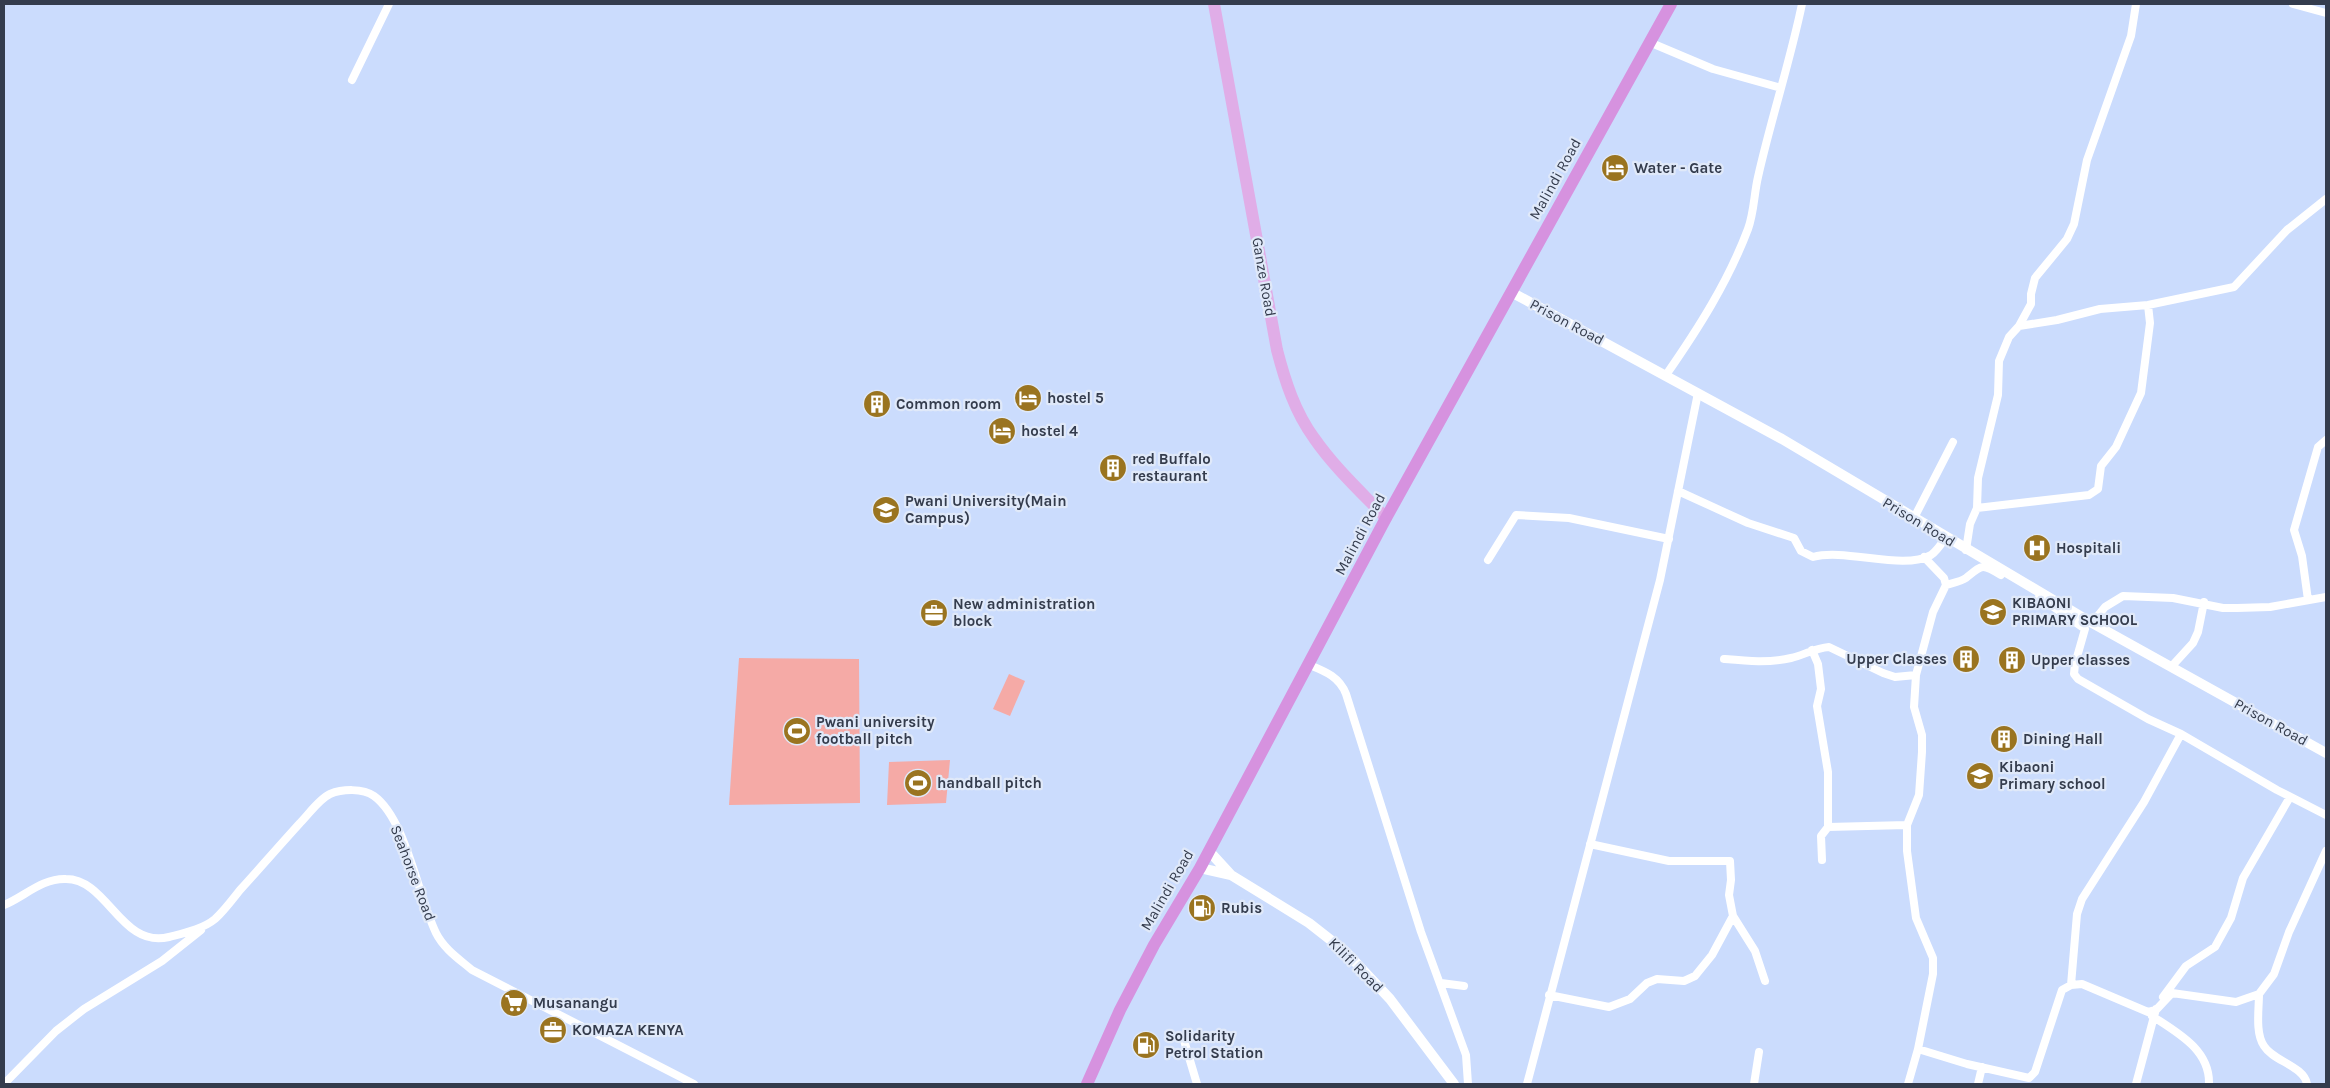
<svg xmlns="http://www.w3.org/2000/svg" width="2330" height="1088" font-family="Karla,sans-serif">
<rect width="100%" height="100%" fill="#cbdcfd"/>
<path fill="#f5aaa6" d="M 739,658 L 859,659 L 860,803 L 729,805 Z
M 1009,674 L 1025,681 L 1010,716 L 993,709 Z
M 950,760 L 946,803 L 887,805 L 889,762 Z"/>
<g fill="none" stroke-linecap="round" stroke-linejoin="round">
<path stroke="#fff" stroke-width="8" d="M 2293,4 L 2326,13
M 1649,42 L 1713,69 L 1781,88
M 352,80 L 389,4
M 2019,326 L 2031,304 L 2031,294 L 2035,278 L 2067,239 L 2074,224 L 2087,160 L 2131,36 L 2136,4
M 1666,375 C 1698,329 1728,282 1748,229 C 1754,213 1754,194 1758,177 C 1771,119 1790,62 1802,4
M 1678,491 L 1748,523 L 1794,538 L 1801,551 L 1813,557 C 1846,548 1903,571 1931,555 C 1937,551 1942,543 1946,537
M 1977,508 L 1978,478 L 1998,395 L 1999,361 L 2009,337 L 2019,326 L 2057,320 L 2100,309 L 2148,305 L 2234,287 L 2287,230 L 2326,199
M 1914,518 L 1953,442
M 1966,550 L 1970,524 L 1977,508 L 2089,495 L 2098,489 L 2101,466 L 2116,447 L 2141,393 L 2150,323 L 2148,305
M 1924,557 L 1944,578 L 1946,585
M 1488,560 L 1516,515 L 1569,518 L 1669,539
M 1946,585 C 1952,583 1960,582 1966,578 C 1982,565 1981,563 2001,575
M 2039,597 L 2085,629 L 2075,664 L 2074,674 L 2078,679 L 2148,719 L 2181,734 L 2277,790 L 2326,815
M 2308,600 L 2302,556 L 2294,530 L 2318,447 L 2326,440
M 2092,623 L 2105,607 L 2123,596 L 2173,598 L 2223,608 L 2237,608 L 2270,607 L 2326,597
M 1812,650 L 1818,664 L 1821,689 L 1817,706 L 1828,772 L 1828,827
M 1724,659 C 1747,661 1769,663 1791,658 C 1804,655 1815,648 1829,647 L 1883,673 L 1895,677 L 1916,675
M 1307,664 C 1324,671 1339,676 1346,694 L 1421,932 L 1466,1055 L 1468,1084
M 2172,666 L 2193,643 L 2198,632 L 2204,602
M 1822,860 L 1821,836 L 1828,827 L 1907,825
M 4,905 C 24,897 42,878 66,879 C 108,879 121,949 169,937 C 184,933 203,929 215,919 C 224,911 232,900 240,890 C 260,868 280,845 300,823 C 309,814 319,799 330,794 C 342,789 363,788 374,796 C 406,819 418,896 436,933 C 444,949 459,959 472,970 L 694,1084
M 1733,916 L 1755,951 L 1765,981
M 1441,983 L 1464,986
M 2071,985 L 2077,914 L 2082,899 L 2144,802 L 2181,734
M 2259,994 C 2259,1009 2255,1033 2264,1046 C 2273,1061 2304,1066 2307,1084
M 1549,995 L 1609,1007 L 1630,999 L 1647,983 L 1657,979 L 1684,981 L 1695,976 L 1712,955 L 1733,916 L 1729,895 L 1731,880 L 1730,861 L 1669,861 L 1590,844
M 2163,997 L 2186,966 L 2215,947 L 2231,918 L 2243,878 L 2290,797
M 2152,1016 C 2178,1033 2210,1050 2209,1084
M 1183,1037 L 1197,1084
M 1918,1049 L 1967,1064 L 2029,1078 L 2035,1072 L 2062,990 L 2071,985 L 2082,984 L 2148,1012 L 2156,1010 L 2172,993 L 2236,1002 L 2259,994 L 2274,974 L 2289,932 L 2326,851
M 4,1084 L 56,1031 L 84,1009 L 162,961 L 201,930
M 1527,1084 L 1660,580 L 1698,393
M 1754,1084 L 1759,1052
M 1908,1084 L 1918,1049 L 1933,974 L 1933,958 L 1916,918 L 1907,851 L 1907,825 L 1919,795 L 1922,752 L 1922,735 L 1914,707 L 1916,675 L 1933,612 L 1946,585
M 1978,1084 L 1982,1067
M 2136,1084 L 2156,1009"/>
<path stroke="#fff" stroke-width="10" d="M 1511,292 L 1782,439 L 2092,623 L 2326,753
M 1209,851 L 1231,875 L 1309,923 L 1346,952 L 1390,999 L 1454,1084
M 1200,868 L 1231,875"/>
<path stroke="#e0ade7" stroke-width="12" d="M 1214,4 L 1277,350 C 1285,381 1295,412 1314,438 C 1334,467 1361,492 1386,518"/>
<path stroke="#d692df" stroke-width="12" d="M 1087,1084 L 1120,1010 L 1154,945 L 1200,868 L 1386,518 L 1671,4"/>
</g>
<defs>
<g id="hotel-disc" transform="scale(1.4375)"><circle r="9.5" fill="#9a7420" stroke="#e0e9f9"/><path d="M-6-4.5h1.5V1H6V5H4.5V3h-9V5H-6ZM-4 0a1.8 1.8 0 1 1 3.6 0ZM.5 0V-2.5h3Q6-2.5 6 0Z" fill="#fff"/></g>
<g id="building-disc" transform="scale(1.4375)"><circle r="9.5" fill="#9a7420" stroke="#e0e9f9"/><path d="M-4-6H4V6H1V3H-1V6H-4ZM-2.5-4.3h1.7v1.8h-1.7ZM.8-4.3h1.7v1.8H.8ZM-2.5-1h1.7V.8h-1.7ZM.8-1h1.7V.8H.8Z" fill="#fff"/></g>
<g id="university-disc" transform="scale(1.4375)"><circle r="9.5" fill="#9a7420" stroke="#e0e9f9"/><path d="M0-5L7-2L0 1L-7-2ZM-4 1L0 2.5L4 1V4Q0 6-4 4Z" fill="#fff"/></g>
<g id="hospital-disc" transform="scale(1.4375)"><circle r="9.5" fill="#9a7420" stroke="#e0e9f9"/><path d="M-5-5h3v3.5h4V-5h3V5h-3V1.5h-4V5h-3Z" fill="#fff"/></g>
<g id="school-disc" transform="scale(1.4375)"><circle r="9.5" fill="#9a7420" stroke="#e0e9f9"/><path d="M0-5L7-2L0 1L-7-2ZM-4 1L0 2.5L4 1V4Q0 6-4 4Z" fill="#fff"/></g>
<g id="office-disc" transform="scale(1.4375)"><circle r="9.5" fill="#9a7420" stroke="#e0e9f9"/><path d="M-6-3h4V-5.5h4V-3h4V5H-6ZM-1-4.5V-3h2v-1.5ZM-6 0V1H6V0Z" fill="#fff"/></g>
<g id="stadium-disc" transform="scale(1.4375)"><circle r="9.5" fill="#9a7420" stroke="#e0e9f9"/><path d="M0-5a6.5 5 0 1 0 0 10a6.5 5 0 1 0 0-10ZM-3.5-1.8h7v3.6h-7Z" fill="#fff"/></g>
<g id="fuel-disc" transform="scale(1.4375)"><circle r="9.5" fill="#9a7420" stroke="#e0e9f9"/><path d="M-5.5-6h7V0h2V4h1.3V-2.5L3-4.5l.8-.8L6-3V5H2.5V1h-1V6h-7ZM-4.2-4.7v3.2H.2V-4.7Z" fill="#fff"/></g>
<g id="supermarket-disc" transform="scale(1.4375)"><circle r="9.5" fill="#9a7420" stroke="#e0e9f9"/><path d="M-6-5.5h2.5l.6 2H6L4.5 2H-2.5L-4.4-4H-6ZM-1.5 3.2a1.3 1.3 0 1 0 .1 0ZM3 3.2a1.3 1.3 0 1 0 .1 0Z" fill="#fff"/></g>
</defs>
<g fill-rule="evenodd">
<use href="#hotel-disc" x="1615" y="168"/>
<use href="#hotel-disc" x="1028" y="398"/>
<use href="#building-disc" x="877" y="404"/>
<use href="#hotel-disc" x="1002" y="431"/>
<use href="#building-disc" x="1113" y="468"/>
<use href="#university-disc" x="886" y="510"/>
<use href="#hospital-disc" x="2037" y="548"/>
<use href="#school-disc" x="1993" y="612"/>
<use href="#office-disc" x="934" y="613"/>
<use href="#building-disc" x="1966" y="659"/>
<use href="#building-disc" x="2012" y="660"/>
<use href="#stadium-disc" x="797" y="731"/>
<use href="#building-disc" x="2004" y="739"/>
<use href="#school-disc" x="1980" y="776"/>
<use href="#stadium-disc" x="918" y="783"/>
<use href="#fuel-disc" x="1202" y="908"/>
<use href="#supermarket-disc" x="514" y="1003"/>
<use href="#office-disc" x="553" y="1030"/>
<use href="#fuel-disc" x="1146" y="1045"/>
</g>
<g text-anchor="middle" stroke-width="4.5" stroke-linejoin="round" paint-order="stroke">
<g font-size="15" font-weight="bold" fill="#343c4d" stroke="#e0e9f9" text-anchor="start">
<text x="1634" y="173">Water - Gate</text>
<text x="1047" y="403">hostel 5</text>
<text x="896" y="409">Common room</text>
<text x="1021" y="436">hostel 4</text>
<text x="1132" y="464">red Buffalo<tspan x="1132" dy="17">restaurant</tspan></text>
<text x="905" y="506">Pwani University(Main<tspan x="905" dy="17">Campus)</tspan></text>
<text x="2056" y="553">Hospitali</text>
<text x="2012" y="608">KIBAONI<tspan x="2012" dy="17">PRIMARY SCHOOL</tspan></text>
<text x="953" y="609">New administration<tspan x="953" dy="17">block</tspan></text>
<text x="1947" y="664" text-anchor="end">Upper Classes</text>
<text x="2031" y="665">Upper classes</text>
<text x="816" y="727">Pwani university<tspan x="816" dy="17">football pitch</tspan></text>
<text x="2023" y="744">Dining Hall</text>
<text x="1999" y="772">Kibaoni<tspan x="1999" dy="17">Primary school</tspan></text>
<text x="937" y="788">handball pitch</text>
<text x="1221" y="913">Rubis</text>
<text x="533" y="1008">Musanangu</text>
<text x="572" y="1035">KOMAZA KENYA</text>
<text x="1165" y="1041">Solidarity<tspan x="1165" dy="17">Petrol Station</tspan></text>
</g>
<g font-size="15" fill="#343c4d" stroke="#e0e9f9">
<text transform="translate(1555 179) rotate(-61)" y="5">Malindi Road</text>
<text transform="translate(1264 277) rotate(80)" y="5">Ganze Road</text>
<text transform="translate(1567 322) rotate(28)" y="5">Prison Road</text>
<text transform="translate(1919 522) rotate(31)" y="5">Prison Road</text>
<text transform="translate(1360 534) rotate(-62)" y="5">Malindi Road</text>
<text transform="translate(2271 722) rotate(29)" y="5">Prison Road</text>
<text transform="translate(413 873) rotate(69)" y="5">Seahorse Road</text>
<text transform="translate(1167 890) rotate(-60)" y="5">Malindi Road</text>
<text transform="translate(1356 965) rotate(45)" y="5">Kilifi Road</text>
</g>
</g>
<rect width="2330" height="1088" fill="none" stroke="#343c4d" stroke-width="10"/>
</svg>
